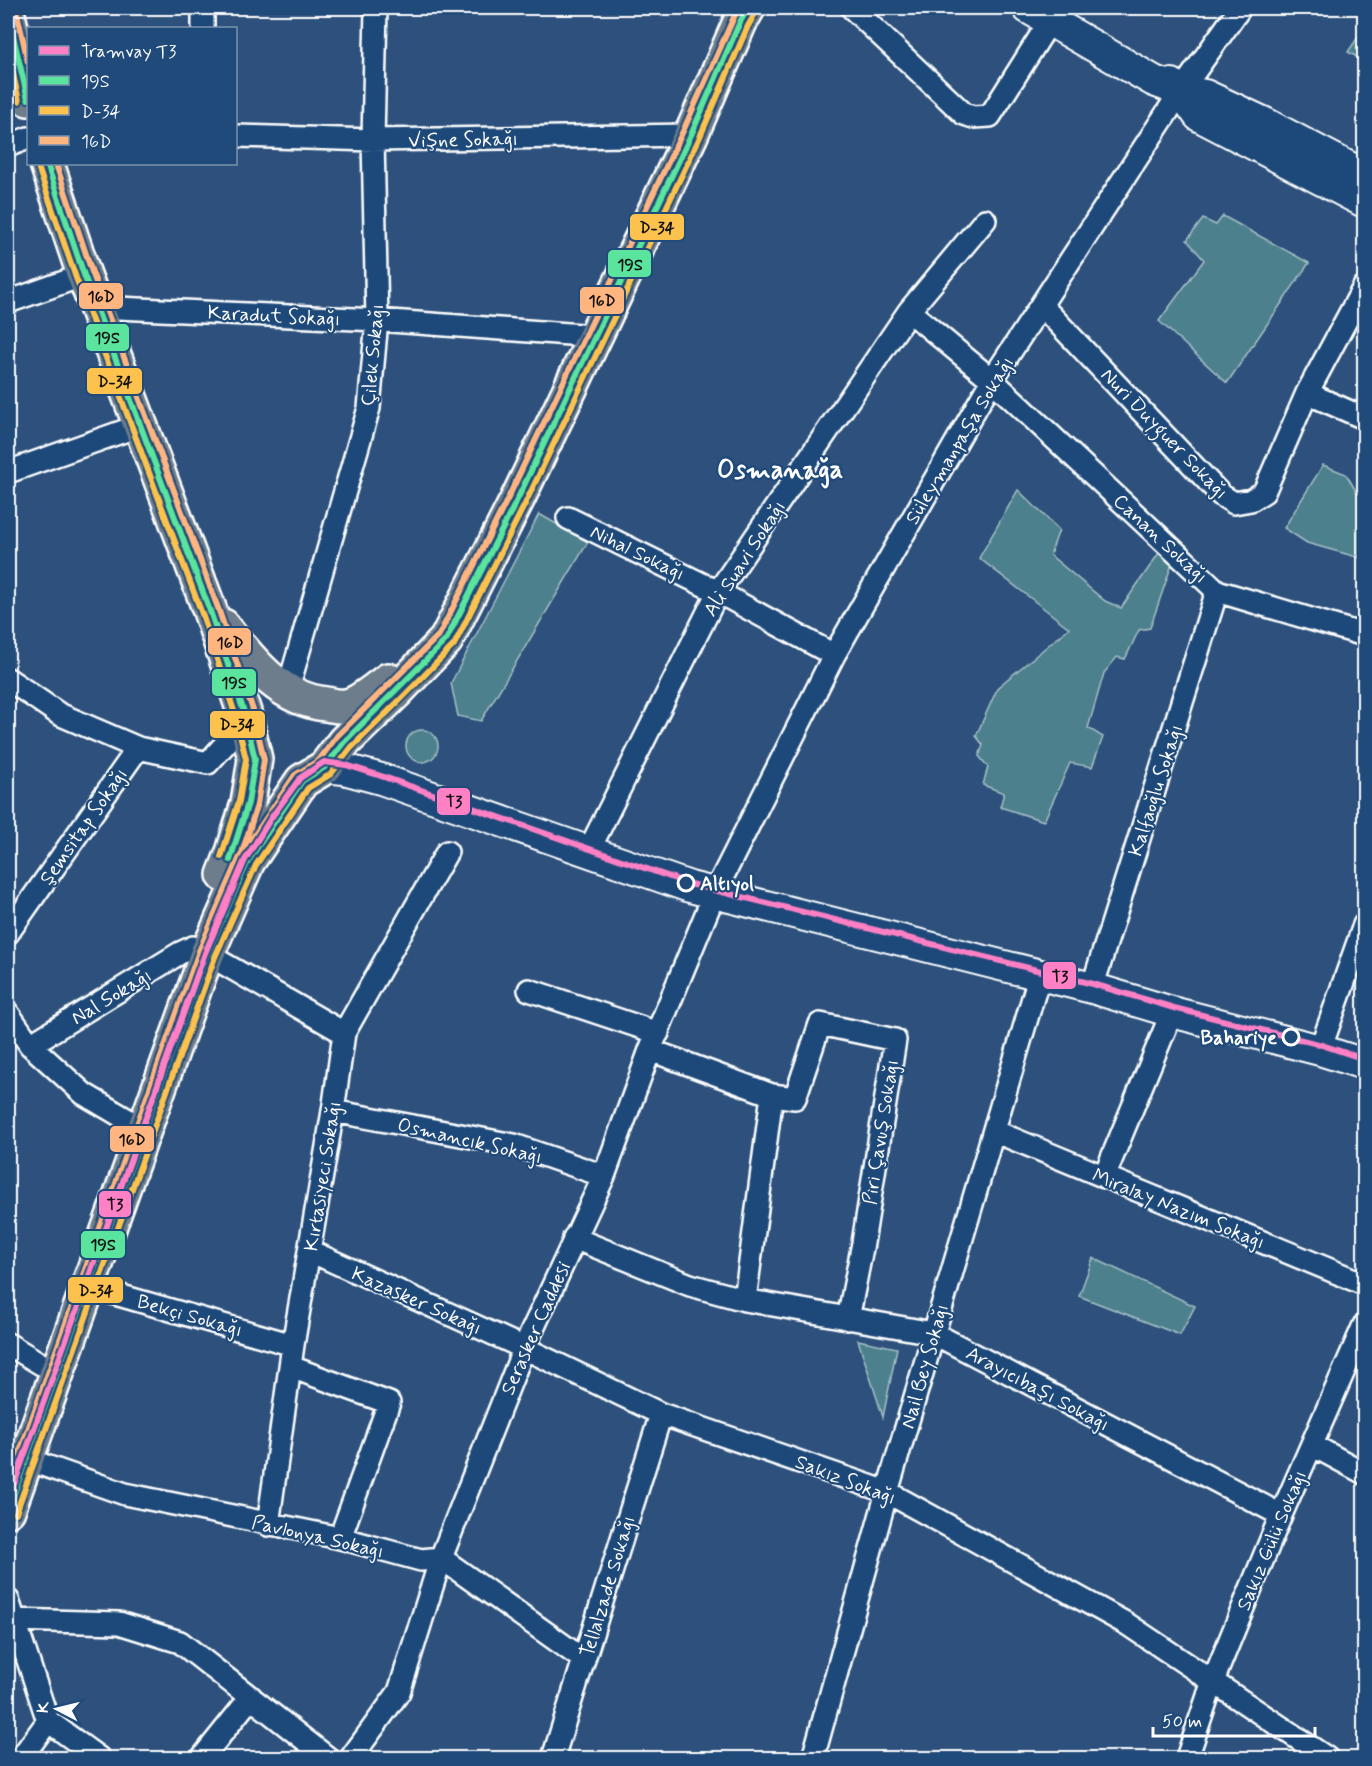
<svg xmlns="http://www.w3.org/2000/svg" width="1372" height="1766" font-family="Mynerve,sans-serif">
<rect width="100%" height="100%" fill="#2d517c"/>
<filter id="ink" filterUnits="userSpaceOnUse"><feTurbulence type="fractalNoise" baseFrequency=".0167" numOctaves="2"/><feDisplacementMap in="SourceGraphic" scale="12" xChannelSelector="R" yChannelSelector="G"/><feConvolveMatrix kernelMatrix="1 2 1 2 8 2 1 2 1" color-interpolation-filters="sRGB"/></filter>
<g filter="url(#ink)">
<path fill="#4d808d" stroke="#a6c0c6" stroke-width="1.5" d="M 1364,28 L 1364,61 L 1348,52 Z
M 1223,216 L 1309,263 L 1227,383 L 1159,321 L 1204,260 L 1187,240 L 1203,219 L 1216,225 Z
M 1323,465 L 1346,474 L 1364,504 L 1364,559 L 1307,543 L 1284,528 Z
M 1018,490 L 1059,530 L 1050,555 L 1105,601 L 1121,608 L 1166,543 L 1180,556 L 1172,564 L 1150,628 L 1139,630 L 1125,659 L 1117,657 L 1104,673 L 1088,728 L 1103,737 L 1092,767 L 1070,763 L 1044,821 L 1000,807 L 1004,793 L 983,785 L 988,767 L 979,756 L 983,745 L 976,736 L 998,687 L 1069,628 L 979,558 Z
M 539,514 L 588,542 L 481,721 L 458,716 L 451,683 Z
M406 746a16 16 0 1 1 32 0a16 16 0 1 1-32 0Z
M 1093,1258 L 1195,1306 L 1180,1335 L 1079,1296 Z
M 858,1340 L 897,1348 L 883,1417 Z"/>
<g fill="none" stroke-linecap="round" stroke-linejoin="round">
<g stroke="#fff" stroke-width="26">
<path id="street" d="M 203,8 L 203,28
M 852,8 L 964,114 L 973,117 L 990,116 L 1050,21
M 236,136 L 373,140 L 691,135
M 8,146 L 28,138
M 8,302 L 84,275
M 1041,305 L 1221,495 L 1234,503 L 1251,500 L 1264,492 L 1307,393 L 1364,287
M 96,307 L 377,320 L 596,336
M 909,311 L 992,380 L 1217,591 L 1364,635
M 1307,393 L 1364,418
M 8,472 L 141,425
M 568,518 L 718,592 L 834,655
M 8,679 L 59,714 L 138,748 L 208,763 L 237,731
M 287,692 L 369,408 L 377,320 L 373,140 L 376,8
M 588,852 L 718,592 L 909,311 L 985,220
M 8,933 L 138,748
M 207,954 L 344,1033
M 1092,988 L 1217,591
M 529,990 L 658,1033
M 8,1013 L 30,1045 L 84,1094 L 128,1120
M 30,1045 L 180,953 L 193,947
M 650,1050 L 772,1095 L 795,1098 L 820,1024 L 895,1040 L 863,1243 L 848,1319
M 1320,1050 L 1364,925
M 333,1111 L 514,1145 L 604,1176
M 994,1131 L 1364,1284
M 1104,1177 L 1172,1012
M 574,1238 L 690,1285 L 745,1300 L 933,1333 L 1281,1515
M 310,1251 L 524,1348 L 661,1414 L 887,1492 L 1127,1624 L 1327,1758
M 87,1286 L 293,1345
M 745,1300 L 772,1095
M 8,1344 L 41,1364
M 291,1367 L 389,1403 L 340,1538
M 1312,1445 L 1364,1473
M 26,1459 L 125,1494 L 340,1538 L 421,1560 L 441,1558 L 584,1660
M 268,1525 L 293,1345 L 333,1111 L 344,1033 L 447,852
M 8,1600 L 48,1721
M 13,1620 L 119,1623 L 180,1642 L 328,1758
M 48,1721 L 99,1758
M 21,1758 L 48,1721
M 202,1758 L 251,1697
M 351,1758 L 399,1692 L 441,1558 L 524,1348 L 604,1176 L 650,1050 L 716,890 L 834,655 L 992,380 L 1181,91 L 1240,8
M 553,1758 L 661,1414
M 813,1758 L 887,1492 L 1040,974
M 1187,1758 L 1213,1681 L 1281,1515 L 1364,1325"/>
</g>
<g stroke="#fff" stroke-width="34">
<path id="secondary" d="M 1028,8 L 1154,81 L 1181,91 L 1205,95 L 1265,123 L 1364,175
M 1172,84 L 1181,91 L 1199,116 L 1364,202
M 325,767 L 344,769 L 381,779 L 690,887 L 1092,988 L 1172,1012 L 1320,1050 L 1364,1064"/>
</g>
<g stroke="#fff" stroke-width="38">
<path id="primary" d="M 8,15 L 28,99
M 47,164 L 84,275 L 210,611 L 244,712 L 255,759 L 248,803 L 233,852 L 224,875
M 223,626 C 251,661 279,699 326,704 C 332,705 339,707 345,706 C 358,705 377,688 388,680
M 8,1510 L 207,954 L 248,861 L 302,781 L 325,767 L 344,742 L 396,692 L 446,640 L 517,500 L 691,135 L 740,22 L 748,8"/>
</g>
<use href="#street" stroke="#1f4a7a" stroke-width="21"/>
<use href="#secondary" stroke="#1f4a7a" stroke-width="30"/>
<use href="#primary" stroke="#6d7d8c" stroke-width="33"/>
<g stroke="#1f4a7a" stroke-width="10">
<path id="bus-1" d="M 8,15 L 28,99
M 47,164 L 84,275 L 210,611 L 244,712 L 255,759 L 248,803 L 230,860
M 8,1510 L 207,954 L 248,861 L 302,781 L 325,767 L 344,742 L 446,640 L 517,500 L 691,135 L 740,22 L 748,8"/>
</g>
<g stroke="#1f4a7a" stroke-width="10">
<path id="bus-2" d="M 8,52 L 19,101
M 38,167 L 76,278 L 202,614 L 235,714 L 246,759 L 239,801 L 221,857
M 16,1513 L 215,957 L 256,865 L 308,788 L 331,774 L 351,748 L 402,698 L 454,645 L 525,504 L 699,139 L 748,26 L 756,12"/>
</g>
<g stroke="#1f4a7a" stroke-width="10">
<path id="bus-3" d="M 17,13 L 28,62
M 56,164 L 92,272 L 218,608 L 253,710 L 264,760 L 257,805 L 239,863
M 8,1485 L 199,951 L 240,857 L 295,775 L 319,760 L 337,736 L 439,635 L 509,496 L 683,131 L 738,8"/>
</g>
<use href="#bus-1" stroke="#5ae49d" stroke-width="6"/>
<use href="#bus-2" stroke="#fcc24d" stroke-width="6"/>
<use href="#bus-3" stroke="#ffb580" stroke-width="6"/>
<g stroke="#1f4a7a" stroke-width="10">
<path id="tram-1" d="M 8,1501 L 205,953 L 245,860 L 271,818 L 300,778 L 324,762 L 346,765 L 381,776 L 690,884 L 1093,984 L 1174,1008 L 1322,1045 L 1364,1059"/>
</g>
<use href="#tram-1" stroke="#ff80c5" stroke-width="6"/>
</g>
</g>
<g fill="#1f4a7a" stroke="#fff" stroke-width="3">
<circle cx="686" cy="883" r="8"/>
<circle cx="1291" cy="1037" r="8"/>
</g>
<g text-anchor="middle" stroke-width="4.5" stroke-linejoin="round" paint-order="stroke">
<g font-size="20" fill="#fff" stroke="#1f4a7a">
<text transform="translate(463 139) rotate(-1)" y="7">Vişne Sokağı</text>
<text transform="translate(274 315) rotate(3)" y="7">Karadut Sokağı</text>
<text transform="translate(372 355) rotate(-85)" y="7">Çilek Sokağı</text>
<text transform="translate(1165 433) rotate(46)" y="7">Nuri Duyguer Sokağı</text>
<text transform="translate(959 440) rotate(-59)" y="7">Süleymanpaşa Sokağı</text>
<text transform="translate(1161 538) rotate(43)" y="7">Canan Sokağı</text>
<text transform="translate(638 552) rotate(26)" y="7">Nihal Sokağı</text>
<text transform="translate(744 558) rotate(-57)" y="7">Ali Suavi Sokağı</text>
<text transform="translate(1155 790) rotate(-72)" y="7">Kalfaoğlu Sokağı</text>
<text transform="translate(83 826) rotate(-55)" y="7">Şemsitap Sokağı</text>
<text transform="translate(111 996) rotate(-31)" y="7">Nal Sokağı</text>
<text transform="translate(880 1132) rotate(-81)" y="7">Piri Çavuş Sokağı</text>
<text transform="translate(470 1140) rotate(13)" y="7">Osmancık Sokağı</text>
<text transform="translate(322 1176) rotate(-81)" y="7">Kırtasiyeci Sokağı</text>
<text transform="translate(1179 1208) rotate(22)" y="7">Miralay Nazım Sokağı</text>
<text transform="translate(417 1300) rotate(24)" y="7">Kazasker Sokağı</text>
<text transform="translate(190 1315) rotate(16)" y="7">Bekçi Sokağı</text>
<text transform="translate(535 1328) rotate(-66)" y="7">Serasker Caddesi</text>
<text transform="translate(924 1366) rotate(-74)" y="7">Nail Bey Sokağı</text>
<text transform="translate(1038 1388) rotate(28)" y="7">Arayıcıbaşı Sokağı</text>
<text transform="translate(846 1479) rotate(21)" y="7">Sakız Sokağı</text>
<text transform="translate(318 1536) rotate(13)" y="7">Pavlonya Sokağı</text>
<text transform="translate(1271 1540) rotate(-67)" y="7">Sakız Gülü Sokağı</text>
<text transform="translate(607 1586) rotate(-73)" y="7">Tellalzade Sokağı</text>
</g>
<g font-size="20" font-weight="bold" fill="#fff" stroke="#1f4a7a" text-anchor="start">
<text x="700" y="890">Altıyol</text>
<text x="1277" y="1044" text-anchor="end">Bahariye</text>
</g>
<g font-size="26" font-weight="bold" fill="#fff" stroke="#1f4a7a">
<text x="780" y="478">Osmanağa</text>
</g>
</g>
<g stroke="#1f4a7a" stroke-width="2">
<rect x="629" y="213" width="56" height="28" rx="6" fill="#fcc24d"/>
<rect x="607" y="249" width="45" height="29" rx="6" fill="#5ae49d"/>
<rect x="78" y="282" width="46" height="28" rx="6" fill="#ffb580"/>
<rect x="579" y="286" width="46" height="29" rx="6" fill="#ffb580"/>
<rect x="85" y="323" width="45" height="29" rx="6" fill="#5ae49d"/>
<rect x="86" y="367" width="57" height="28" rx="6" fill="#fcc24d"/>
<rect x="207" y="627" width="45" height="29" rx="6" fill="#ffb580"/>
<rect x="211" y="668" width="46" height="29" rx="6" fill="#5ae49d"/>
<rect x="209" y="710" width="57" height="29" rx="6" fill="#fcc24d"/>
<rect x="436" y="787" width="35" height="29" rx="6" fill="#ff80c5"/>
<rect x="1042" y="961" width="35" height="29" rx="6" fill="#ff80c5"/>
<rect x="109" y="1125" width="46" height="28" rx="6" fill="#ffb580"/>
<rect x="98" y="1190" width="34" height="28" rx="6" fill="#ff80c5"/>
<rect x="80" y="1230" width="46" height="29" rx="6" fill="#5ae49d"/>
<rect x="67" y="1276" width="57" height="28" rx="6" fill="#fcc24d"/>
</g>
<g font-size="16" text-anchor="middle" font-weight="bold" fill="#111">
<text x="657" y="233">D-34</text>
<text x="630" y="270">19S</text>
<text x="101" y="302">16D</text>
<text x="602" y="306">16D</text>
<text x="107" y="343">19S</text>
<text x="115" y="387">D-34</text>
<text x="230" y="648">16D</text>
<text x="234" y="688">19S</text>
<text x="237" y="730">D-34</text>
<text x="454" y="807">T3</text>
<text x="1060" y="982">T3</text>
<text x="132" y="1145">16D</text>
<text x="115" y="1210">T3</text>
<text x="103" y="1250">19S</text>
<text x="96" y="1296">D-34</text>
</g>
<rect width="1372" height="1766" fill="none" stroke="#1f4a7a" stroke-width="30"/>
<rect x="15" y="15" width="1342" height="1736" fill="none" stroke="#fff" stroke-width="2" filter="url(#ink)"/>
<rect x="27" y="27" width="210" height="138" fill="#1f4a7a" stroke="#7992af" stroke-width="1.5"/>
<rect x="39" y="46" width="30" height="9" fill="#ff80c5" stroke="#7992af" stroke-width="1.5"/>
<text x="81" y="57" font-size="18" fill="#ffffff">Tramvay T3</text>
<rect x="39" y="76" width="30" height="9" fill="#5ae49d" stroke="#7992af" stroke-width="1.5"/>
<text x="81" y="87" font-size="18" fill="#ffffff">19S</text>
<rect x="39" y="106" width="30" height="9" fill="#fcc24d" stroke="#7992af" stroke-width="1.5"/>
<text x="81" y="117" font-size="18" fill="#ffffff">D-34</text>
<rect x="39" y="136" width="30" height="9" fill="#ffb580" stroke="#7992af" stroke-width="1.5"/>
<text x="81" y="147" font-size="18" fill="#ffffff">16D</text>
<g transform="translate(57 1709) rotate(277)" stroke="#1f4a7a" stroke-width="4.5" paint-order="stroke">
<path d="M0-4.5L10 22L0 15L-10 22Z" fill="#ffffff"/>
<text y="-9" font-size="16" font-weight="bold" text-anchor="middle" fill="#ffffff">K</text>
</g>
<path d="M1153 1727v9h162v-9" fill="none" stroke="#ffffff" stroke-width="3"/>
<text x="1162" y="1727" font-size="18" fill="#ffffff" stroke="#1f4a7a" stroke-width="4.5" paint-order="stroke">50 m</text>
</svg>
